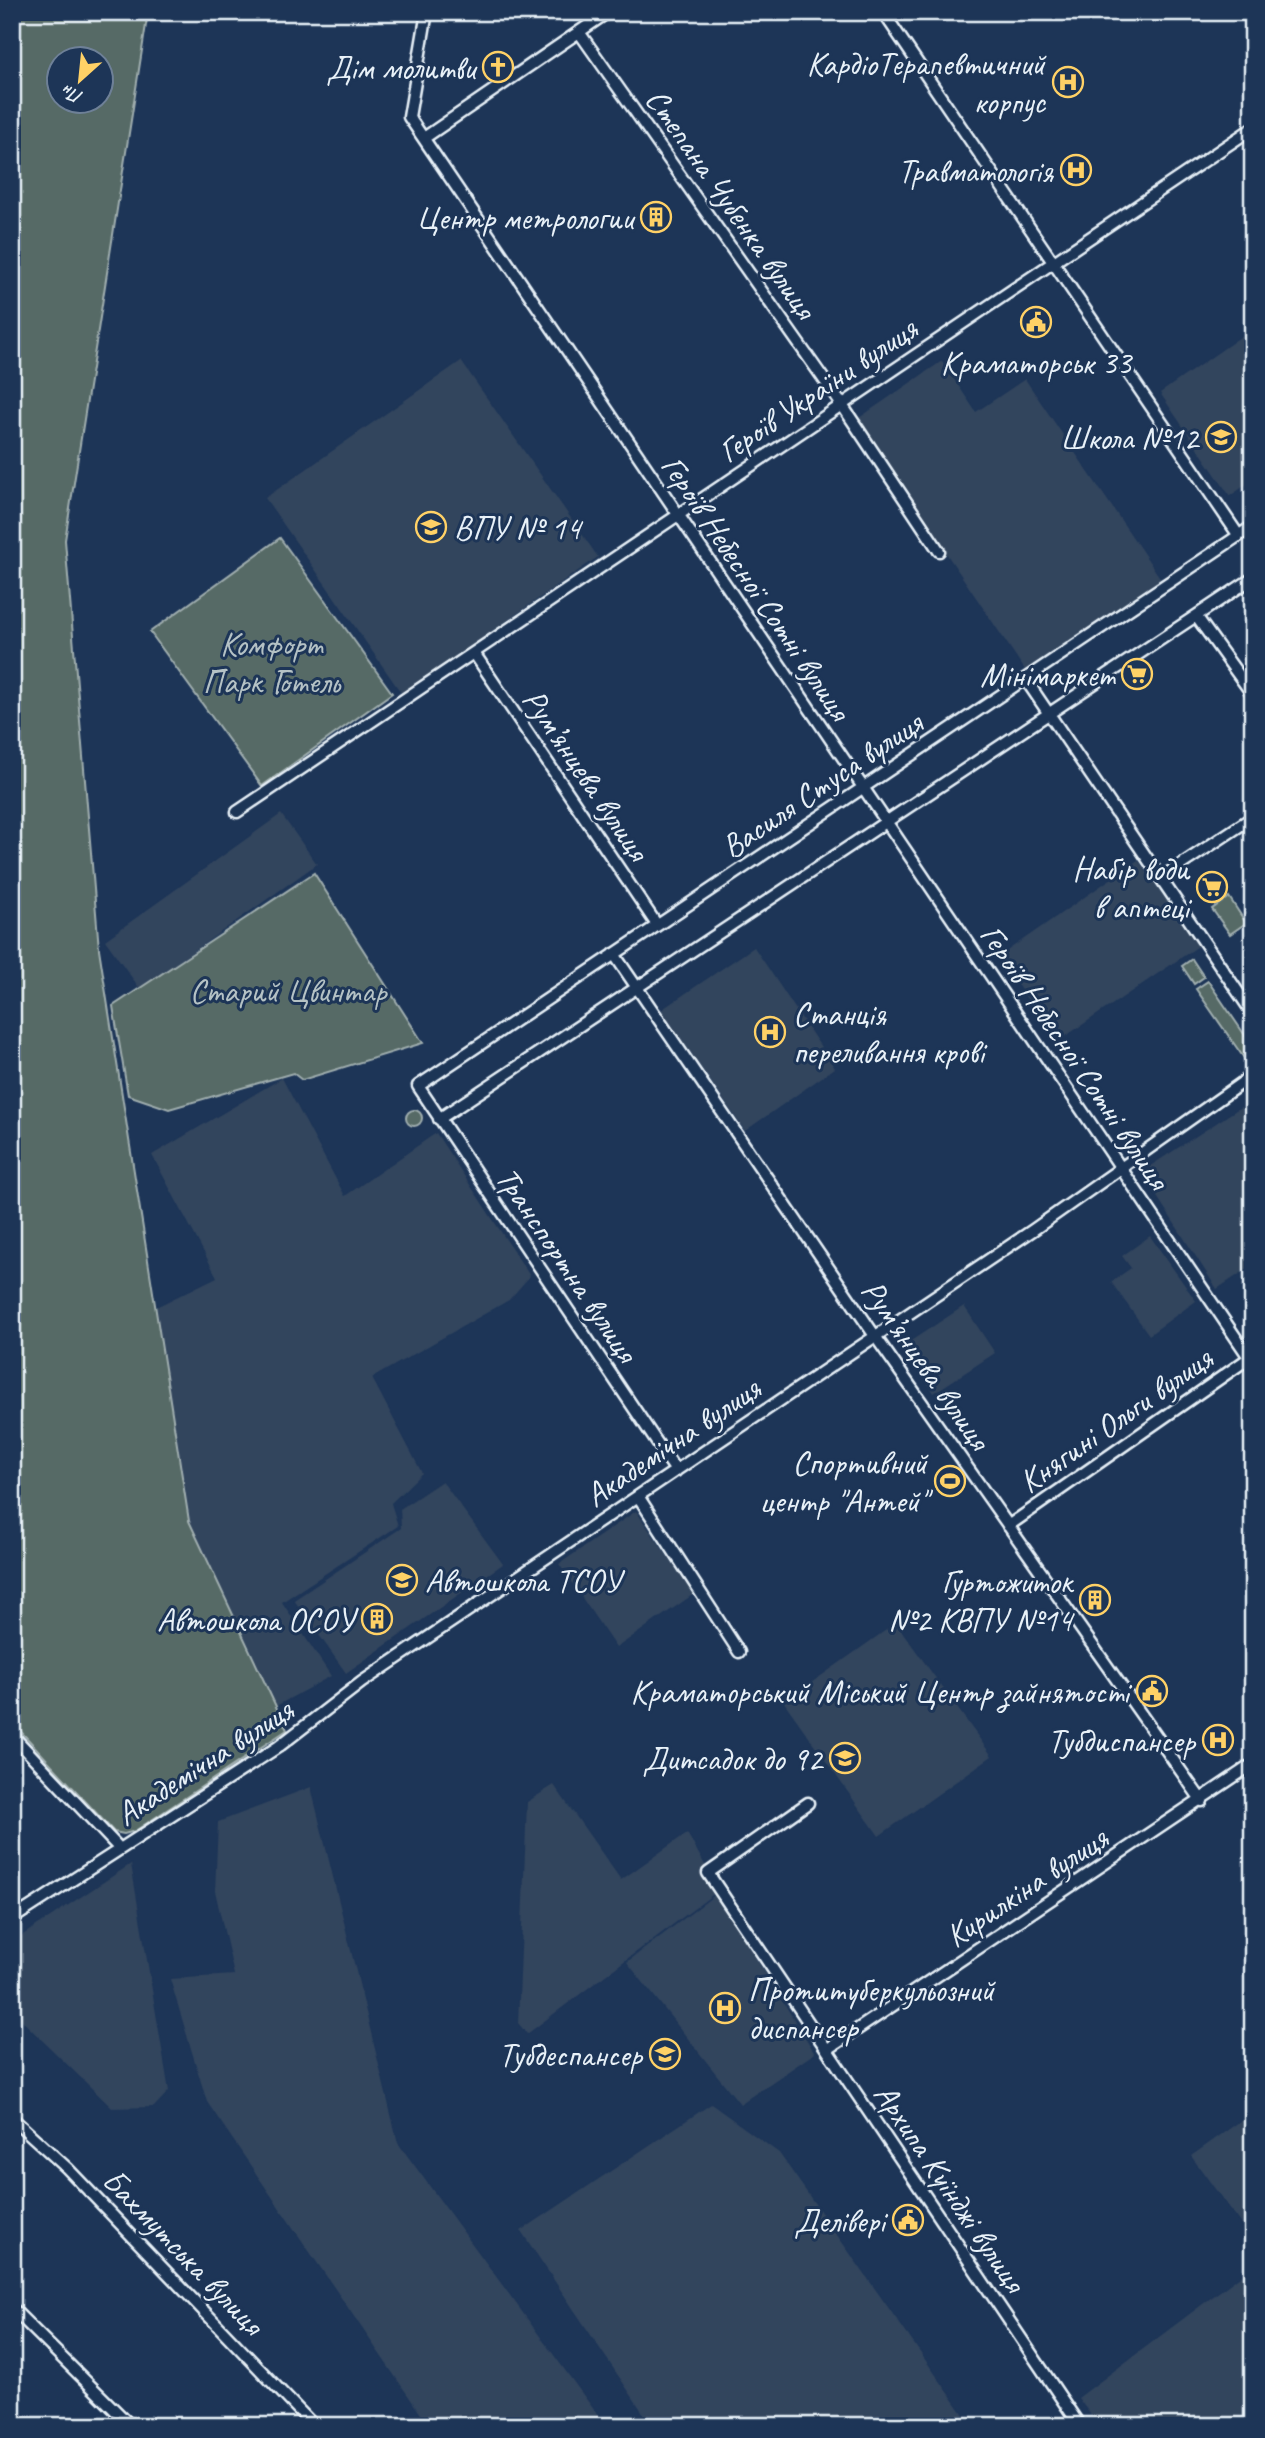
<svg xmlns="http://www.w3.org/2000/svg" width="1265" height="2438" font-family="Caveat,sans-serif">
<rect width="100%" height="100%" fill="#1d3557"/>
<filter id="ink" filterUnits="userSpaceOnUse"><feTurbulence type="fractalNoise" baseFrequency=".0143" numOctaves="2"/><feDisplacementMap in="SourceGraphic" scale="14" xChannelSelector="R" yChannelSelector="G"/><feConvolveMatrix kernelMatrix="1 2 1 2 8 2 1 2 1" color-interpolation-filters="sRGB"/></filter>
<g filter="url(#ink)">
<path fill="#31445d" d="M 1253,328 L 1253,480 L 1230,496 L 1160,393 Z
M 461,361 L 598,557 L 402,694 L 265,498 Z
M 942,361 L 976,412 L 1025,379 L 1161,579 L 1025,670 L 856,420 Z
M 281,814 L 317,864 L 140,989 L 105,940 Z
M 1138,860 L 1200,945 L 1057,1042 L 998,957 Z
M 754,947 L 835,1068 L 745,1131 L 661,1010 Z
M 282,1078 L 345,1196 L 436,1133 L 530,1276 L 509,1300 L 372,1378 L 422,1473 L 391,1503 L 398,1526 L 282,1602 L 331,1676 L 276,1706 L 189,1522 L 156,1307 L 217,1277 L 152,1155 Z
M 1253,1099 L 1253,1265 L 1217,1289 L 1141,1172 Z
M 1150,1236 L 1196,1301 L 1149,1335 L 1111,1282 L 1131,1268 L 1122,1256 Z
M 964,1306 L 995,1353 L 934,1393 L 903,1346 Z
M 442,1481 L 503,1564 L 346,1673 L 294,1600 L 401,1528 L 400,1509 Z
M 636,1511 L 694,1594 L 616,1648 L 559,1564 Z
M 896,1623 L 992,1756 L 879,1836 L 784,1702 Z
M 554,1785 L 621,1880 L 687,1833 L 719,1890 L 527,2034 L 518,2023 L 527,1802 Z
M 311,1787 L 398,2143 L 606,2426 L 429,2426 L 207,2102 L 170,1979 L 234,1975 L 215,1891 L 218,1822 Z
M 131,1864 L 169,2091 L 154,2107 L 112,2108 L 12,2011 L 12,1942 Z
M 716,1894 L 815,2053 L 740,2104 L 627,1962 Z
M 711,2104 L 779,2153 L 972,2426 L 652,2426 L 521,2231 Z
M 1253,2112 L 1253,2241 L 1191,2156 Z
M 1252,2267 L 1253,2426 L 1099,2426 L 1078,2398 Z"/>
<path fill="#576b66" stroke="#a0aeaf" stroke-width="2" fill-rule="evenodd" d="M 12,12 L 148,12 L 65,540 L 99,949 L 189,1521 L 287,1730 L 135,1831 L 124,1834 L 114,1832 L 12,1722 ZM 60,60 L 102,60 L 102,102 L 60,102 Z
M 280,538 L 392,693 L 262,786 L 150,632 Z
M 314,873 L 423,1043 L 302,1080 L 293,1073 L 169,1109 L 128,1095 L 113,1006 Z
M 1229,897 L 1246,923 L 1230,934 L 1212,909 Z
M 1192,959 L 1204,977 L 1194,984 L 1182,966 Z
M 1208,981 L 1253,1047 L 1253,1057 L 1246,1061 L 1196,989 Z
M406 1118a8 8 0 1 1 16 0a8 8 0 1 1-16 0Z"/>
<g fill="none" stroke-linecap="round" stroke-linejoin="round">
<g stroke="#e8f1f8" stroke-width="15">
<path id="minor" d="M 427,12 L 409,117 L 1253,1363
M 883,12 L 1239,536
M 579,32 L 842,405 L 939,551
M 424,138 L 608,12
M 1196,616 L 1253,695
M 474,653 L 657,925
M 1026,680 L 1253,1014
M 237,812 L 1253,128
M 1161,878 L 1253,817
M 614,954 L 875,1336 L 1202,1801
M 439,1119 L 1253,578
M 676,1471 L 418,1086 L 1253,526
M 638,1496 L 739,1652
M 1008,1526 L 1252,1356
M 12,1735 L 119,1848
M 808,1803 L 708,1873 L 1080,2426
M 12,1919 L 278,1747 L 362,1682 L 1033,1230 L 1253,1075
M 828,2049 L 1253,1764
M 12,2118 L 67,2168 L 314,2426
M 12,2308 L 131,2426"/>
</g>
<use href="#minor" stroke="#1d3557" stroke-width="10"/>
</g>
</g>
<defs>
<g id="church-ring" transform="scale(1.575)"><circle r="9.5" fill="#1d3557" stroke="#ffd166" stroke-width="1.5"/><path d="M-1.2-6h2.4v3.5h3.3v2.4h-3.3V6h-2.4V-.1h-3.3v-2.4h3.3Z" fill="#ffd166"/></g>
<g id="hospital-ring" transform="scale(1.575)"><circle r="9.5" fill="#1d3557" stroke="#ffd166" stroke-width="1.5"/><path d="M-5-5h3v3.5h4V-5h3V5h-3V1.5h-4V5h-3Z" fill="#ffd166"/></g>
<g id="building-ring" transform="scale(1.575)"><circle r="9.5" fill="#1d3557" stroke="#ffd166" stroke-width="1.5"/><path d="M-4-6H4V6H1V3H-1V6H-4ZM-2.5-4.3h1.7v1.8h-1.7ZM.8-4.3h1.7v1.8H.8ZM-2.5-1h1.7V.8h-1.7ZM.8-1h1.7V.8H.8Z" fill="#ffd166"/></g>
<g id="civic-ring" transform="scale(1.575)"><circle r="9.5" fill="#1d3557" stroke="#ffd166" stroke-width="1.5"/><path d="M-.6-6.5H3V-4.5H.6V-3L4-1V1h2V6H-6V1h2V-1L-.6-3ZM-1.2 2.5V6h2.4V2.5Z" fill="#ffd166"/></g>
<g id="school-ring" transform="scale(1.575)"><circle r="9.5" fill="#1d3557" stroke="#ffd166" stroke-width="1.5"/><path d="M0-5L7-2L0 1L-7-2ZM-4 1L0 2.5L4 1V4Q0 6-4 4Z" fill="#ffd166"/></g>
<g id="university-ring" transform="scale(1.575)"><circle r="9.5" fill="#1d3557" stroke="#ffd166" stroke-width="1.5"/><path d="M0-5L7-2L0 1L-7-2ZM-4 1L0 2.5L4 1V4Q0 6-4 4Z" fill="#ffd166"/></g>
<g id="supermarket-ring" transform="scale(1.575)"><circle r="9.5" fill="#1d3557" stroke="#ffd166" stroke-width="1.5"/><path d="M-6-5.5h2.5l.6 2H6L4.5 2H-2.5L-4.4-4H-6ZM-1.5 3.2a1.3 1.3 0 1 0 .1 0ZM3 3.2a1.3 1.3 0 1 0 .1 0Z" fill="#ffd166"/></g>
<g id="stadium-ring" transform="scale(1.575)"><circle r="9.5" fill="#1d3557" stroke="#ffd166" stroke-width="1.5"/><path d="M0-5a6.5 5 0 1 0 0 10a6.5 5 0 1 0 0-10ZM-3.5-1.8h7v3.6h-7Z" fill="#ffd166"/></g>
</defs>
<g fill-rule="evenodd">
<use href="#church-ring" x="498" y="67"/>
<use href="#hospital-ring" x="1068" y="82"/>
<use href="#hospital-ring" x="1076" y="170"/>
<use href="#building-ring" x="656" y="217"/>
<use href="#civic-ring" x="1036" y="322"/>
<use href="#school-ring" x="1221" y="437"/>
<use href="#university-ring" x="431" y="527"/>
<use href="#supermarket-ring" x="1137" y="674"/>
<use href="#supermarket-ring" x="1212" y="887"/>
<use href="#hospital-ring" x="770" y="1032"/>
<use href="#stadium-ring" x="950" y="1481"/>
<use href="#school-ring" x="402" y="1580"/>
<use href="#building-ring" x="1095" y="1600"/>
<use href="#building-ring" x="377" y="1619"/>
<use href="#civic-ring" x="1152" y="1691"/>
<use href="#hospital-ring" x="1218" y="1740"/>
<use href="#school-ring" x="845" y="1758"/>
<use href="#hospital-ring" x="725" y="2008"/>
<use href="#school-ring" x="665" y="2054"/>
<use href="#civic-ring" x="908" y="2220"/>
</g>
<g text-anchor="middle" stroke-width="6" stroke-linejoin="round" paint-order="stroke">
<g font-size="33" fill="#e8f1f8" stroke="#1d3557" text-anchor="end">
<text x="1045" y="75">КардіоТерапевтичний<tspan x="1045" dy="38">корпус</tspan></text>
<text x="475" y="79">Дім молитви</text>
<text x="1053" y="182">Травматологія</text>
<text x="633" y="229">Центр метрологии</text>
<text x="1036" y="374" text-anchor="middle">Краматорськ 33</text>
<text x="1198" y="449">Школа №12</text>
<text x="454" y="539" text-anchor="start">ВПУ № 14</text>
<text x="1114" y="686">Мінімаркет</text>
<text x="1189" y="880">Набір води<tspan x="1189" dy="38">в аптеці</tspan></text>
<text x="793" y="1025" text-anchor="start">Станція<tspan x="793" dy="38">переливання крові</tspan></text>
<text x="927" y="1474">Спортивний<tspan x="927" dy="38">центр "Антей"</tspan></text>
<text x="425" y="1592" text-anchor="start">Автошкола ТСОУ</text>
<text x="1072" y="1593">Гуртожиток<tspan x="1072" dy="38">№2 КВПУ №14</tspan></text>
<text x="354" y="1631">Автошкола ОСОУ</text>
<text x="1129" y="1703">Краматорський Міський Центр зайнятості</text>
<text x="1195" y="1752">Тубдиспансер</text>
<text x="822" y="1770">Дитсадок до 92</text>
<text x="748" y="2001" text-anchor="start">Протитуберкульозний<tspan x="748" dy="38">диспансер</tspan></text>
<text x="642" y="2066">Тубдеспансер</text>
<text x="885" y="2232">Делівері</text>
</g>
<g font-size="33" fill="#e8f1f8" stroke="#1d3557">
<text transform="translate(732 203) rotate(55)" y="12">Степана Чубенка вулиця</text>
<text transform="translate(817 389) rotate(-34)" y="12">Героїв України вулиця</text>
<text transform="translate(757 587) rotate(56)" y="12">Героїв Небесної Сотні вулиця</text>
<text transform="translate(587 774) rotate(56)" y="12">Рум’янцева вулиця</text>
<text transform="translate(821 784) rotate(-34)" y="12">Василя Стуса вулиця</text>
<text transform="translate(1076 1056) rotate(56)" y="12">Героїв Небесної Сотні вулиця</text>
<text transform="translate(568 1264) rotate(56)" y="12">Транспортна вулиця</text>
<text transform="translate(927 1364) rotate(55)" y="12">Рум’янцева вулиця</text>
<text transform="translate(1115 1419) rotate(-35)" y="12">Княгині Ольги вулиця</text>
<text transform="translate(672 1441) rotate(-34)" y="12">Академічна вулиця</text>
<text transform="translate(204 1761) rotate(-33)" y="12">Академічна вулиця</text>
<text transform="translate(1026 1886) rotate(-34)" y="12">Кирилкіна вулиця</text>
<text transform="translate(951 2187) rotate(56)" y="12">Архипа Куїнджі вулиця</text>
<text transform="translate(184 2251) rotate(46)" y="12">Бахмутська вулиця</text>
</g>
<g font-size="33" fill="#b5c2c5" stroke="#1d3557">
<text x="271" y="655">Комфорт<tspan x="271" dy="38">Парк Готель</tspan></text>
<text x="288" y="1002">Старий Цвинтар</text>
</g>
</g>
<rect width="1265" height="2438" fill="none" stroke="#1d3557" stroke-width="42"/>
<rect x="21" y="21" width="1223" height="2396" fill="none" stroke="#e8f1f8" stroke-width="2.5" filter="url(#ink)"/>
<g transform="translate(80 80) rotate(207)"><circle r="33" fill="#1d3557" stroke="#6e8097" stroke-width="2"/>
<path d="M0-5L12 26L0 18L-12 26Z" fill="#ffd166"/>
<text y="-10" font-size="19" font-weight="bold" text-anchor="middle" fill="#e8f1f8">Пн</text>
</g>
</svg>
